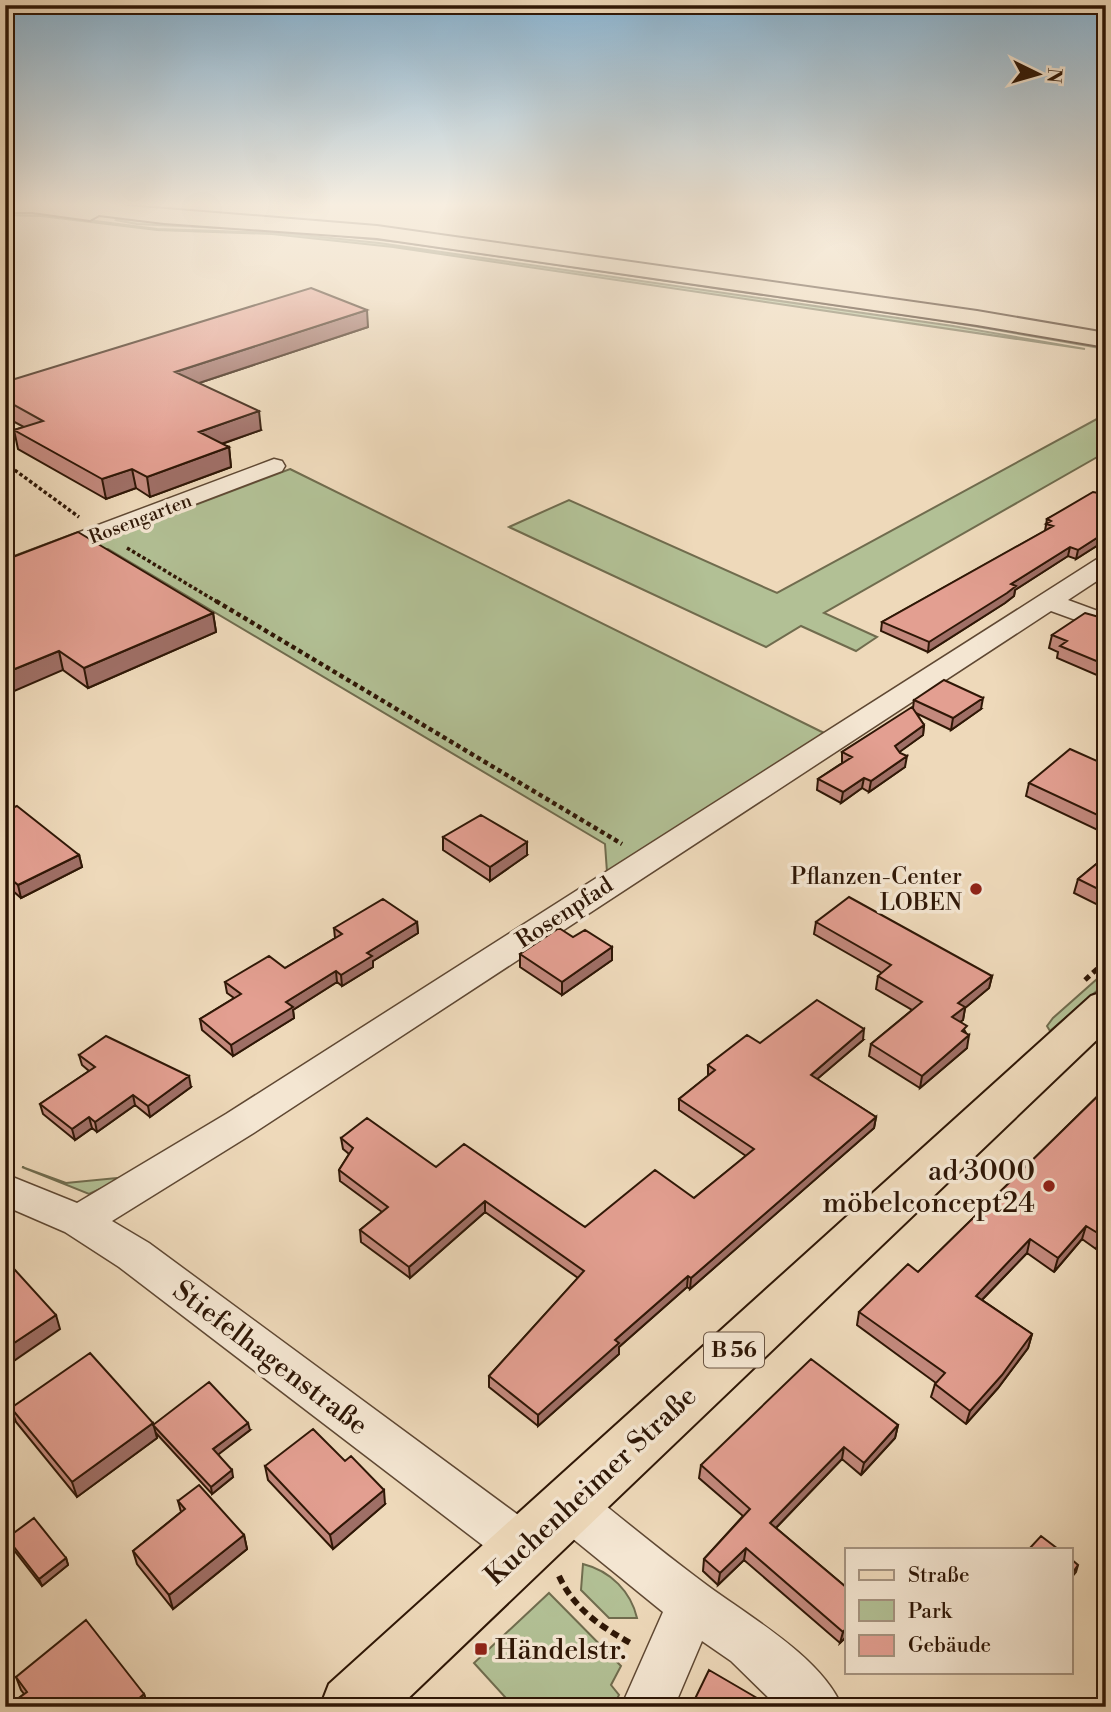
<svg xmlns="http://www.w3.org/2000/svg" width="1111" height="1712" font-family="'Libre Bodoni',serif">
<rect width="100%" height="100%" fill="#eed9ba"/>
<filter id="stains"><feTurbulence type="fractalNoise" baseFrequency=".00286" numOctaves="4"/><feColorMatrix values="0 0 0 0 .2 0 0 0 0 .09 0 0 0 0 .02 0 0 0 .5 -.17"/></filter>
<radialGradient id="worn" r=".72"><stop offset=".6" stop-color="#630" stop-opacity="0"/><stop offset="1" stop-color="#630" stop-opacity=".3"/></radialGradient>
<path fill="#b2c095" stroke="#706c4e" stroke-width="2" d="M 5,212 L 34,213 L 157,229 L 282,233 L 379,243 L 953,326 L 1085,349 L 393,247 L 272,234 L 157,230 L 41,216 L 5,215 Z
M 117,219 L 234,227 L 282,227 L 406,240 L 948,317 L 1101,343 L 1106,344 L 1106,349 L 944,321 L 399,242 L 303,232 L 137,224 L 116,220 Z
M 1106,414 L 1106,452 L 824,613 L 877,637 L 856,651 L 801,626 L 766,647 L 509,527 L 569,500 L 777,593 Z
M 290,469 L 820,731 L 831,736 L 607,872 L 605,844 L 108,549 L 79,549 Z
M 1106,971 L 1106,983 L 1050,1031 L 1047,1026 L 1053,1018 Z
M 22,1167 L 66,1183 L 117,1178 L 111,1184 L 89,1194 Z
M 583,1564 C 611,1571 631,1592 637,1618 L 609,1618 L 581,1590 Z
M 549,1593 L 621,1666 L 611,1685 L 619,1695 L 613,1707 L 514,1707 L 474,1663 Z"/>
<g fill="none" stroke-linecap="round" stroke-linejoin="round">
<g stroke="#5f4833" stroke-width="3">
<path id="street" d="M 274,459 L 282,461 L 285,466 L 282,471 L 5,576 L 5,560 Z
M 1106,557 L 1106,575 L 1068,600 L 1106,614 L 1106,631 L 1051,611 L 252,1134 L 112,1221 L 149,1243 L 540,1531 L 547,1547 L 540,1563 L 523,1570 L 506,1563 L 119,1267 L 65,1232 L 5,1206 L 5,1174 L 77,1203 L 226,1114 L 1039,596 L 1097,559 Z
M 568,1483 L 585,1489 C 626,1522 666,1555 708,1586 C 750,1617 822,1658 842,1707 L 778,1707 L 731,1661 L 702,1641 L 674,1707 L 621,1707 L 663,1612 L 551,1521 L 544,1505 L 551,1489 Z"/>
</g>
<g stroke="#2f1706" stroke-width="4">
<path id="primary" d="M 5,205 L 116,205 L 377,226 L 977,311 L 1106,333 L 1106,347 L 977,325 L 377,238 L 164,223 L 99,215 L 90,220 L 32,212 L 5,212 Z
M 1106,991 L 1106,1031 L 399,1707 L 320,1707 L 329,1684 L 1091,996 Z"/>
</g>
<path stroke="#2f1706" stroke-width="3.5" stroke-dasharray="3.5 2.5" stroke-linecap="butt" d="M 5,463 L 79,517
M 127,548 L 219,603"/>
<path stroke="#2f1706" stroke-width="4.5" stroke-dasharray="4.5 3.5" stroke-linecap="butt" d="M 216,601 L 622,844"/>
<path stroke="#2f1706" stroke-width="5" stroke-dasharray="6 4.5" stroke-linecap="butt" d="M 1085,980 L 1106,961"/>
<path stroke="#2f1706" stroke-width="6" stroke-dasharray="8 5" stroke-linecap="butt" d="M 559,1576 C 574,1609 601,1627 632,1644"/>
<use href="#street" fill="#f4e6d2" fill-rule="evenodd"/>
<use href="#primary" fill="#eed9ba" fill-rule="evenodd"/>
</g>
<path fill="#c3897d" stroke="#2f1706" stroke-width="2" d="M 368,327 L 199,383 L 261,430 L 222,444 L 229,447 L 231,467 L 150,497 L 136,488 L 106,499 L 18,449 L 14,430 L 24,427 L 5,417 L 5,382 Z
M 1106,489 L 1106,540 L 1076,559 L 1068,556 L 1015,590 L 1014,596 L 1005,603 L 928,652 L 881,631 L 882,622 L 1045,531 L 1047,519 Z
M 5,560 L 213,613 L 216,632 L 88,688 L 63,670 Z
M 1106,598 L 1106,612 L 1103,610 Z
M 1106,619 L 1106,679 L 1057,658 L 1058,652 L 1049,648 L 1052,635 Z
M 914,700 L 981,709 L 951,730 L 916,713 L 924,725 L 923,735 L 899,752 L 905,767 L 869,792 L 862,788 L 841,803 L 817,790 L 818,779 L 842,763 L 842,752 L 913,708 Z
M 1105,765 L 1106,834 L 1026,796 L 1029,783 Z
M 5,811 L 79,855 L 82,867 L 21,898 L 5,884 Z
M 443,837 L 527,855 L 490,881 L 443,850 Z
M 1106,856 L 1106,909 L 1074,893 L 1078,879 Z
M 417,922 L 418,933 L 373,961 L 373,967 L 342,986 L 337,982 L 293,1010 L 294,1018 L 233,1056 L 202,1030 L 200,1019 L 234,998 L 227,993 L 225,982 L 285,968 L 335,938 L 334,928 Z
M 816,922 L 992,976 L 989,988 L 965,1008 L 963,1020 L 960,1022 L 966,1033 L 967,1048 L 920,1088 L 869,1056 L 871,1044 L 912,1010 L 876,989 L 878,976 L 882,973 L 814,934 Z
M 573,937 L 612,947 L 612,960 L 562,995 L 520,967 L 520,954 Z
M 863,1040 L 817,1079 L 876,1117 L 874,1128 L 690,1289 L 687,1287 L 619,1347 L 619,1354 L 538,1426 L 489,1387 L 489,1376 L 578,1278 L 485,1212 L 410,1278 L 361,1242 L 360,1230 L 382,1212 L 340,1181 L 339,1170 L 349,1154 L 343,1149 L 341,1138 L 436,1167 L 585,1227 L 694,1198 L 746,1156 L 679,1110 L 679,1099 L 708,1076 L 708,1065 L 760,1043 Z
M 79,1055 L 191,1087 L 150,1117 L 135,1105 L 97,1132 L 92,1128 L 75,1140 L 43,1114 L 40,1104 L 89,1071 L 82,1065 Z
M 1106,1088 L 1106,1239 L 1096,1249 L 1082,1239 L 1054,1272 L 1027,1253 L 982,1300 L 1032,1334 L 1028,1348 L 998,1388 L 966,1424 L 931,1397 L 935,1384 L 936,1383 L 857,1325 L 859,1312 L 918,1272 Z
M 11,1408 L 153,1425 L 250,1430 L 218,1454 L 233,1477 L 212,1494 L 155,1432 L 157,1438 L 77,1497 L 16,1422 Z
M 898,1425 L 895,1438 L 861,1475 L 842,1459 L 776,1528 L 847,1588 L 847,1636 L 840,1643 L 744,1560 L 718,1585 L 703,1571 L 704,1559 L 743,1516 L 699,1478 L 701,1465 Z
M 265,1466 L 385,1504 L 333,1549 L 268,1480 Z
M 178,1501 L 244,1535 L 247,1549 L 173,1609 L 137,1564 L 133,1551 L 181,1512 Z
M 7,1538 L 66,1558 L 68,1565 L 42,1586 L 10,1545 Z
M 16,1677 L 144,1694 L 148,1707 L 19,1707 L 16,1700 L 24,1694 L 21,1690 Z"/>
<path fill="#9f6f66" stroke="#2f1706" stroke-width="2" d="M 367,310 L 368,327 L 178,390 L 175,372 Z
M 259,411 L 261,430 L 201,451 L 199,432 Z
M 229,447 L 231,467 L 150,497 L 147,477 Z
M 132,469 L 136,488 L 106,499 L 102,479 Z
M 1106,532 L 1106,540 L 1076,559 L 1078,550 Z
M 1070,547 L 1068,556 L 1015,590 L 1014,596 L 1005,603 L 928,652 L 929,642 L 1011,584 Z
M 213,613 L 216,632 L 88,688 L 84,668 Z
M 59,651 L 63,670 L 5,695 L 5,673 Z
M 983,698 L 981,709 L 951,730 L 953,718 Z
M 924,725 L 923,735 L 894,756 L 895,746 Z
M 907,756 L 905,767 L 869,792 L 871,781 Z
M 864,778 L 862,788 L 841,803 L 843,792 Z
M 527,842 L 527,855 L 490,881 L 490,867 Z
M 79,855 L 82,867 L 21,898 L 18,885 Z
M 417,922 L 418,933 L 373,961 L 373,967 L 342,986 L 341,975 L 367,953 Z
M 612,947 L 612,960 L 562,995 L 562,982 Z
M 336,971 L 337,982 L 293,1010 L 294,1018 L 233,1056 L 231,1045 L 286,1002 Z
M 992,976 L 989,988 L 965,1008 L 963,1020 L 949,1029 L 952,1017 L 958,1003 Z
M 864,1029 L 863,1040 L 809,1086 L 811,1075 Z
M 969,1035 L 967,1048 L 920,1088 L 922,1076 Z
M 189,1076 L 191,1087 L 150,1117 L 148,1106 Z
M 133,1095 L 135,1105 L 97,1132 L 95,1122 Z
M 89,1117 L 92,1128 L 75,1140 L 72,1129 Z
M 876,1117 L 874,1128 L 690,1289 L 691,1278 Z
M 485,1201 L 485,1212 L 410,1278 L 409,1267 Z
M 1086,1226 L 1082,1239 L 1054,1272 L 1058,1258 Z
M 1106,1230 L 1106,1239 L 1096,1249 L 1101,1235 Z
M 1030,1239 L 1027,1253 L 973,1309 L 976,1296 Z
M 688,1276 L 687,1287 L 619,1347 L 619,1354 L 538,1426 L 538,1415 L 615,1340 Z
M 56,1315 L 60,1329 L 5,1367 L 5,1349 Z
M 1032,1334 L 1028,1348 L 998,1388 L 966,1424 L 970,1411 Z
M 153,1423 L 157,1438 L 77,1497 L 72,1482 Z
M 248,1423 L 250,1430 L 215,1457 L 213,1449 Z
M 898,1425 L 895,1438 L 861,1475 L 864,1463 Z
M 844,1447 L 842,1459 L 768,1536 L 770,1523 Z
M 232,1470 L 233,1477 L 212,1494 L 211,1487 Z
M 384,1490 L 385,1504 L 333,1549 L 330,1535 Z
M 244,1535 L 247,1549 L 173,1609 L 169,1595 Z
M 746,1548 L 744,1560 L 718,1585 L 720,1573 Z
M 66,1558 L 68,1565 L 42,1586 L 39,1579 Z
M 1078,1565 L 1076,1572 L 1071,1578 L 1071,1575 Z
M 847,1627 L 847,1636 L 840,1643 L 843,1632 Z
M 144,1694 L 148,1707 L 129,1707 Z"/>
<path fill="#e39f91" stroke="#2f1706" stroke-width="2" d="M 311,288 L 367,310 L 175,372 L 259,411 L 199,432 L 229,447 L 147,477 L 132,469 L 102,479 L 14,430 L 43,421 L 5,400 L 5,382 Z
M 1106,489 L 1106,532 L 1078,550 L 1070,547 L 1011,584 L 1016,586 L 1007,593 L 929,642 L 882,622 L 1053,526 L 1046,524 L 1051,521 L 1047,519 L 1093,492 L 1098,493 Z
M 78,532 L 213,613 L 84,668 L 59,651 L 5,673 L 5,560 Z
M 1085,613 L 1106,619 L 1106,665 L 1060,646 L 1067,641 L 1052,635 Z
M 944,680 L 983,698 L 953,718 L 914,700 Z
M 912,707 L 924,725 L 895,746 L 900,753 L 907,756 L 871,781 L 864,778 L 843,792 L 818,779 L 852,757 L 842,752 Z
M 1070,749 L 1106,765 L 1106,819 L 1029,783 Z
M 17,806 L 79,855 L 18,885 L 5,874 L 5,811 Z
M 481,815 L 527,842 L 490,867 L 443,837 Z
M 1106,856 L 1106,893 L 1078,879 Z
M 849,897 L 992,976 L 958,1003 L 965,1007 L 952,1017 L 967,1026 L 962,1031 L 969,1035 L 922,1076 L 871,1044 L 922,1002 L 878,976 L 891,965 L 816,922 Z
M 383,899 L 417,922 L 367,953 L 372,956 L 341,975 L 336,971 L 286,1002 L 293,1007 L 231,1045 L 200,1019 L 241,994 L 225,982 L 269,956 L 285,968 L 342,934 L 334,928 Z
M 559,928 L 573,937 L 585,930 L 612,947 L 562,982 L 520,954 Z
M 817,1000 L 864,1029 L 811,1075 L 876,1117 L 691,1278 L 688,1276 L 615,1340 L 619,1343 L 538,1415 L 489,1376 L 584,1271 L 485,1201 L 409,1267 L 360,1230 L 388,1207 L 339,1170 L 353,1148 L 341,1138 L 367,1118 L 436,1167 L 464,1144 L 585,1227 L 655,1170 L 694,1198 L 754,1149 L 679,1099 L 715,1070 L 708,1065 L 747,1035 L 760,1043 Z
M 106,1036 L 189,1076 L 148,1106 L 133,1095 L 95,1122 L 89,1117 L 72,1129 L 40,1104 L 95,1067 L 79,1055 Z
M 1106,1088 L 1106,1230 L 1101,1235 L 1086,1226 L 1058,1258 L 1030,1239 L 976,1296 L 1032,1334 L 1002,1375 L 970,1411 L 935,1384 L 945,1373 L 859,1312 L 908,1264 L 918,1272 Z
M 5,1259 L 56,1315 L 5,1349 Z
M 90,1353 L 153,1423 L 72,1482 L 11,1408 Z
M 811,1359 L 898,1425 L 864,1463 L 844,1447 L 770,1523 L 847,1588 L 847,1627 L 843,1632 L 746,1548 L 720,1573 L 704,1559 L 750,1509 L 701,1465 Z
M 209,1382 L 248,1423 L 213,1449 L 232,1470 L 211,1487 L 153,1425 Z
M 313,1429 L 345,1461 L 351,1456 L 384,1490 L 330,1535 L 265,1466 Z
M 199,1485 L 244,1535 L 169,1595 L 133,1551 L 185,1509 L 178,1501 Z
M 34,1518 L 66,1558 L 39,1579 L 7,1538 Z
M 1041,1536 L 1058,1549 L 1029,1549 Z
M 1071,1559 L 1078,1565 L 1071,1575 Z
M 86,1620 L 144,1694 L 129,1707 L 21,1707 L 16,1700 L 27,1692 L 16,1677 Z
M 709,1670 L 757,1698 L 752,1707 L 691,1707 Z"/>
<linearGradient id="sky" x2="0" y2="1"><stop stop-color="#8ab6d5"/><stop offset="0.46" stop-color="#f7eee0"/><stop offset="1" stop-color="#f7eee0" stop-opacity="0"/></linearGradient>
<rect width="1111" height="445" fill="url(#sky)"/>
<g fill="#8f2418" stroke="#f4e6d2" stroke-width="2.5">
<circle cx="976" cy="889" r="7"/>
<circle cx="1049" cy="1186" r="7"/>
<rect x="474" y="1642" width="14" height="14" rx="3.5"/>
</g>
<g text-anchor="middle" stroke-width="7" stroke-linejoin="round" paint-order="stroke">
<g font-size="19" fill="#2f1706" stroke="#f4e6d2">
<text transform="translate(140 518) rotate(-21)" y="7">Rosengarten</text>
</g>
<rect fill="#f4e6d2" stroke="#6a5543" stroke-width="2" x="704" y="1332.5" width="60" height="35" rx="5"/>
<g font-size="21" font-weight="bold" fill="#2f1706">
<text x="734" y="1357">B 56</text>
</g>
<g font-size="23" fill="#2f1706" stroke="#f4e6d2" text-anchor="end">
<text x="962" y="884">Pflanzen-Center<tspan x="962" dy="26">LOBEN</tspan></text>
</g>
<g font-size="23" fill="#2f1706" stroke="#f4e6d2">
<text transform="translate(564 912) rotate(-33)" y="8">Rosenpfad</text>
</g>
<g font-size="28" fill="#2f1706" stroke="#f4e6d2" text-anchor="end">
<text x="1035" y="1180">ad 3000<tspan x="1035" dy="32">möbelconcept24</tspan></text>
<text x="495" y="1659" text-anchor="start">Händelstr.</text>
</g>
<g font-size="28" fill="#2f1706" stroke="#f4e6d2">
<text transform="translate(271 1357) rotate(37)" y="10">Stiefelhagenstraße</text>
<text transform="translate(590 1485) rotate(-43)" y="10">Kuchenheimer Straße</text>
</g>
</g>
<rect width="1111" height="1712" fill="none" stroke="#eed9ba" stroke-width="28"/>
<rect x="7" y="7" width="1097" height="1698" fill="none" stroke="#2f1706" stroke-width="3.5"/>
<rect x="14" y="14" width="1083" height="1684" fill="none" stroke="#2f1706" stroke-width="2"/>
<rect x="845" y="1548" width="228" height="126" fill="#f4e6d2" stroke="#a59380" stroke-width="2"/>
<rect x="859" y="1570" width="35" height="10" fill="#eed9ba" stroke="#a59380" stroke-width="2"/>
<text x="908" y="1582" font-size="21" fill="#2f1706">Straße</text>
<rect x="859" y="1600" width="35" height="21" fill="#b2c095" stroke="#a59380" stroke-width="2"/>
<text x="908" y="1618" font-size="21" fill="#2f1706">Park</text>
<rect x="859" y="1635" width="35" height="21" fill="#e39f91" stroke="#a59380" stroke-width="2"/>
<text x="908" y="1652" font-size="21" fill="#2f1706">Gebäude</text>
<g transform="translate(1038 74) rotate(95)" stroke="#f4e6d2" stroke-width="5" paint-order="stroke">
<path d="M0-5L12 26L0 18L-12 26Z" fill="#2f1706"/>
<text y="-10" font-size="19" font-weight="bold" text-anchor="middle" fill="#2f1706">N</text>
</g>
<rect width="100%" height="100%" filter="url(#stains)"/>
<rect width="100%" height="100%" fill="url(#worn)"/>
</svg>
